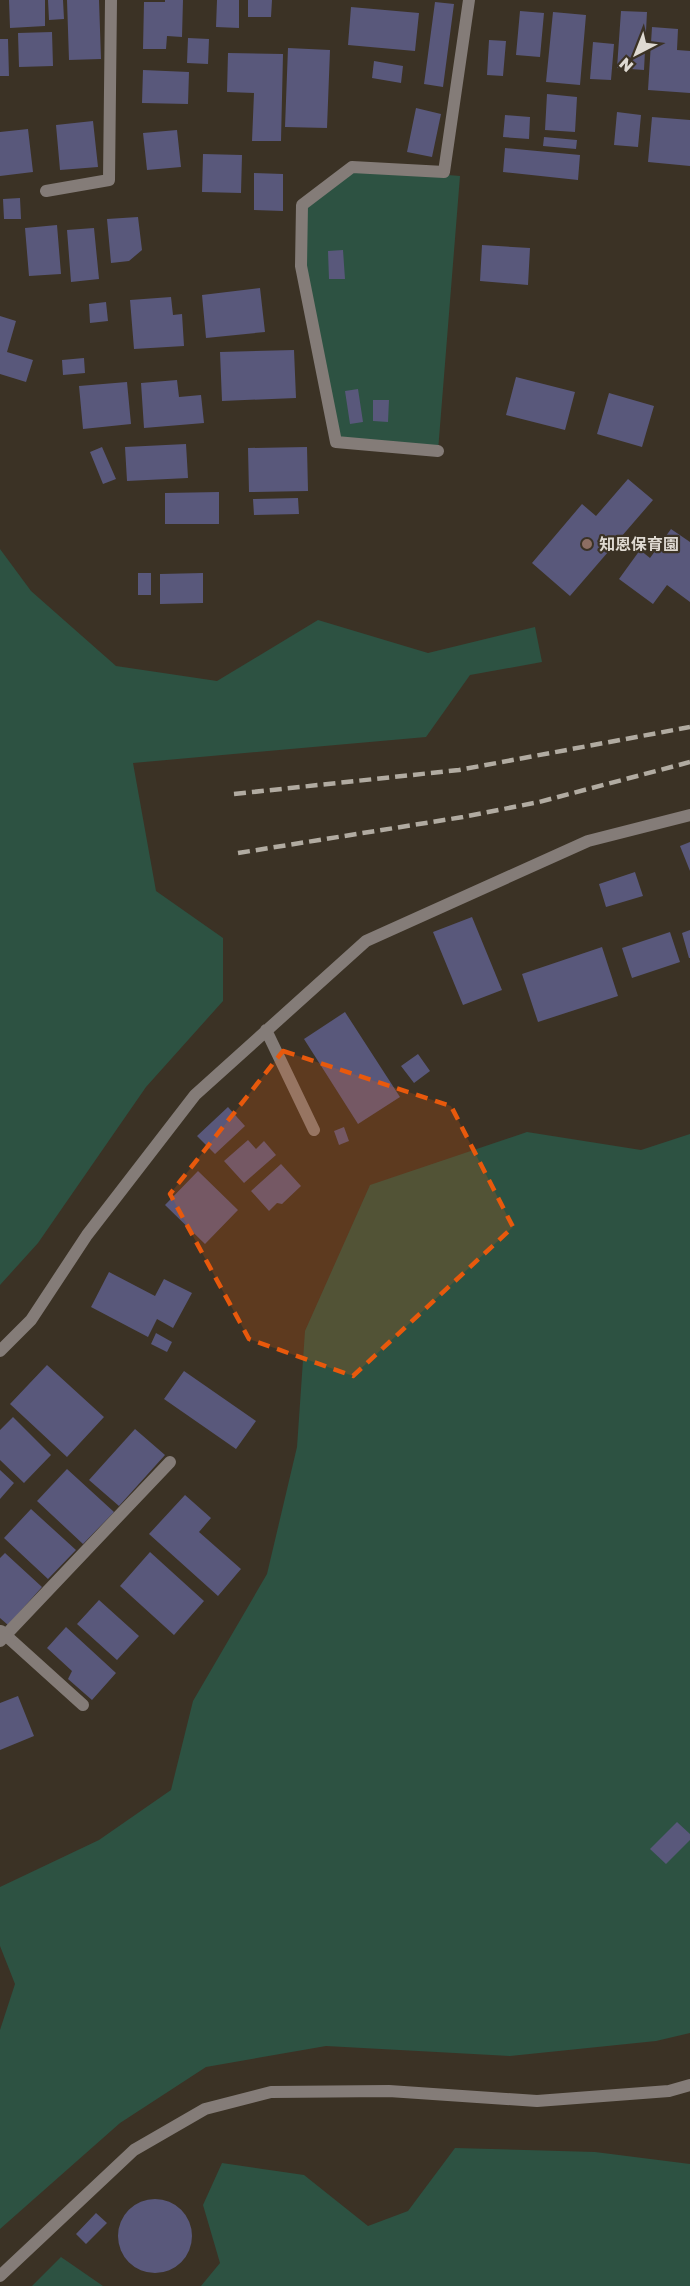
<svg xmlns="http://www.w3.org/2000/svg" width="690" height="2286" font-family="'Golos Text','Noto Sans JP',sans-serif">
<rect width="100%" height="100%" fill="#3b3225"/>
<path fill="#2d5242" d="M 352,167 L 460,176 L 438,451 L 339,443 L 301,266 L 304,206 Z
M 0,549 L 31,591 L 116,666 L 217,681 L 318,620 L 428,653 L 535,627 L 542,662 L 470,675 L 426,737 L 133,763 L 156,891 L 223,938 L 223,1001 L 146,1087 L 38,1243 L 0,1285 Z
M 527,1132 L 641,1150 L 690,1134 L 690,2033 L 656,2041 L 510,2056 L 326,2046 L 206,2067 L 120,2123 L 0,2229 L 0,2030 L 15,1984 L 0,1946 L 0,1887 L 99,1840 L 171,1790 L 193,1701 L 267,1574 L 297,1447 L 305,1331 L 370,1185 Z
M 455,2148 L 595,2152 L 690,2164 L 690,2286 L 201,2286 L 220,2263 L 203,2205 L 222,2163 L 304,2175 L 368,2226 L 408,2211 Z
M 61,2257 L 103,2286 L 32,2286 Z"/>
<path fill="#59587b" d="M 9,0 L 45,0 L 45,26 L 10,28 Z
M 48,0 L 63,0 L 64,19 L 49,20 Z
M 67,0 L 99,0 L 101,59 L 69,60 Z
M 165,0 L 183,0 L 182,37 L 167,36 L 166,49 L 143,49 L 144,2 L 165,2 Z
M 217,0 L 239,0 L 239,28 L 216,27 Z
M 248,0 L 272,0 L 271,17 L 248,17 Z
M 435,2 L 454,4 L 443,87 L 424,84 Z
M 351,7 L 419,13 L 415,51 L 348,45 Z
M 520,11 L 544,13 L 540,57 L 516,55 Z
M 621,11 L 647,12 L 644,70 L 617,68 Z
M 553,12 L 586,15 L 580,85 L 546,82 Z
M 652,27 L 678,29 L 677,50 L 690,51 L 690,93 L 648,90 Z
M 52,32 L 53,66 L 19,67 L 18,33 Z
M 188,38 L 209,39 L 208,64 L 187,63 Z
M 0,39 L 8,39 L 9,76 L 0,76 Z
M 489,40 L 506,41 L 503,76 L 487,75 Z
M 593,42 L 614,44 L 611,80 L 590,79 Z
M 288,48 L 330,50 L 327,128 L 285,127 Z
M 228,53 L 283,54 L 281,141 L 252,141 L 254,93 L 227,92 Z
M 374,61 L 403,66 L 401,83 L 372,78 Z
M 143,70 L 189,72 L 188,104 L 142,103 Z
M 547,94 L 577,97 L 575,132 L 545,130 Z
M 416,108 L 441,114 L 432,157 L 407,152 Z
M 617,112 L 641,115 L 638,147 L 614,145 Z
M 505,115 L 530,117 L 529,139 L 503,137 Z
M 652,117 L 690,120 L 690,166 L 648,162 Z
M 93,121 L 98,167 L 60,170 L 56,125 Z
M 28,129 L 33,172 L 0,176 L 0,132 Z
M 177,130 L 181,167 L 147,170 L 143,133 Z
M 544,137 L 577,140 L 576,149 L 543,146 Z
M 505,148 L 580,155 L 578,180 L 503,172 Z
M 203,154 L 242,155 L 241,193 L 202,192 Z
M 254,173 L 283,174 L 283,211 L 254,210 Z
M 20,198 L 21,219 L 4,219 L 3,199 Z
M 138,217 L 142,250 L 129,261 L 111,263 L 107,219 Z
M 57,225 L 61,274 L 29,276 L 25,228 Z
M 94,228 L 99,279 L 71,282 L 67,230 Z
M 482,245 L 530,248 L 528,285 L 480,281 Z
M 343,250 L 345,279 L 329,279 L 328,251 Z
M 260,288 L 265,332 L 206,338 L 202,295 Z
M 171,297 L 173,315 L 182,314 L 184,346 L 134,349 L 130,300 Z
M 106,302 L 108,321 L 90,323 L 89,304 Z
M 0,316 L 16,321 L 7,352 L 33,360 L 26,382 L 0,374 Z
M 294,350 L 296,398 L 222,401 L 220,352 Z
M 84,358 L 85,373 L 63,375 L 62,360 Z
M 516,377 L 575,392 L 565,430 L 506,415 Z
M 177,380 L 179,397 L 201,395 L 204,423 L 144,428 L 141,383 Z
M 127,382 L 131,424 L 83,429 L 79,386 Z
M 358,389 L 363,422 L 350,424 L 345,391 Z
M 609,393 L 654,406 L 642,447 L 597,434 Z
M 373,400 L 389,400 L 388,422 L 373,421 Z
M 186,444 L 188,478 L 127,481 L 125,447 Z
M 102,447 L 116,479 L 103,484 L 90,452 Z
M 307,447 L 308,491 L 249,492 L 248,448 Z
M 628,479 L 653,500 L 570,596 L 532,563 L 582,504 L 596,516 Z
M 219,492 L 219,524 L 165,524 L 165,493 Z
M 298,498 L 299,514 L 254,515 L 253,499 Z
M 671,529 L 690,542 L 690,602 L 667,585 L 653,604 L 619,579 L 640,550 L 650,558 Z
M 138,573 L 151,573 L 151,595 L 138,595 Z
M 203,573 L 203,603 L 160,604 L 160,574 Z
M 690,842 L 690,871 L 680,846 Z
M 635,872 L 643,896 L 606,907 L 599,884 Z
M 472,917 L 502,990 L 463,1005 L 433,932 Z
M 690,930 L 690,958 L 689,958 L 682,933 Z
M 670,932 L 680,962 L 632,978 L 622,948 Z
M 602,947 L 618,996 L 538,1022 L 522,974 Z
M 345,1012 L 400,1097 L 358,1124 L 304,1039 Z
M 418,1054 L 430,1071 L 414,1083 L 401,1066 Z
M 228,1107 L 245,1126 L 215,1154 L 197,1136 Z
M 344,1127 L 349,1141 L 339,1145 L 334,1131 Z
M 248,1140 L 256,1149 L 264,1141 L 276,1155 L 244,1183 L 224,1161 Z
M 281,1164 L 301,1186 L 282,1204 L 277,1203 L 269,1211 L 251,1191 Z
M 198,1171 L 238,1210 L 205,1244 L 165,1205 Z
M 109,1272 L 155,1296 L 164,1279 L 192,1293 L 173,1328 L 157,1319 L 148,1337 L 91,1307 Z
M 156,1333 L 172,1342 L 167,1352 L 151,1344 Z
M 47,1365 L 104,1417 L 67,1457 L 10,1404 Z
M 184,1371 L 256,1421 L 236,1449 L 164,1399 Z
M 13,1417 L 51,1455 L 24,1483 L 0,1460 L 0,1430 Z
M 135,1429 L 165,1455 L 119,1506 L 89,1480 Z
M 67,1469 L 114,1512 L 83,1544 L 37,1501 Z
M 0,1470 L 14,1483 L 0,1499 Z
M 185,1495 L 211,1518 L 199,1532 L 241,1569 L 218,1596 L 149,1534 Z
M 31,1509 L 76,1550 L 48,1579 L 4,1538 Z
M 150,1552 L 204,1601 L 174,1635 L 120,1586 Z
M 5,1553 L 42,1587 L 8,1625 L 0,1618 L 0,1558 Z
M 99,1600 L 139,1636 L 117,1660 L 77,1624 Z
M 66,1627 L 116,1673 L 92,1700 L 68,1679 L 72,1671 L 47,1648 Z
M 18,1696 L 34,1736 L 0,1750 L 0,1703 Z
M 677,1822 L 690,1834 L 690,1840 L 666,1864 L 650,1849 Z
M118 2236a37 37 0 1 1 74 0a37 37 0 1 1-74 0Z
M 96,2213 L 107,2223 L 86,2244 L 76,2234 Z"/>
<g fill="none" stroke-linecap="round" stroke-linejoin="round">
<path stroke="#847c78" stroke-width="12" d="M 46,191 L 109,180 L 111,0
M 438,451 L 336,442 L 301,266 L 302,205 L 352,167 L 444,172 L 469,0
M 266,1030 L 314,1130
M 0,1351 L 31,1320 L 87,1235 L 195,1095 L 366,941 L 588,841 L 690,815
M 1,1631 L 83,1705
M 0,1641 L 170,1462
M 0,2276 L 134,2150 L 205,2109 L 271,2092 L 389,2091 L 537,2101 L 669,2091 L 690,2085"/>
<path stroke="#b1aba1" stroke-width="4.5" stroke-dasharray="12 6" stroke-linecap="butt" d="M 234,794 L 459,770 L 690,727
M 238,853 L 463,817 L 539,802 L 690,762"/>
</g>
<path fill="#e8590c" fill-opacity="0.2" stroke="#e8590c" stroke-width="4.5" stroke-dasharray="12 8" stroke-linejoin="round" d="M 283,1051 L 451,1106 L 513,1227 L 353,1376 L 249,1339 L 170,1194 Z"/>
<circle fill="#8d6e63" stroke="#3b3225" stroke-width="2" cx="587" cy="544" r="6"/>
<g text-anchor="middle" stroke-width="4.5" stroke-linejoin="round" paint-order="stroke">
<g font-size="16" font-weight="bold" fill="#dfdad2" stroke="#3b3225" text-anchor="start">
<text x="599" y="550">知恩保育園</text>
</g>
</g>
<g transform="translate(636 54) rotate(222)" stroke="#3b3225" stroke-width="4.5" paint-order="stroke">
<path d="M0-4.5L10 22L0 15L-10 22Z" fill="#dfdad2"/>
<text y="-9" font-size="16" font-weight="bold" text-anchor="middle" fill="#dfdad2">N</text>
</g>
</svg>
